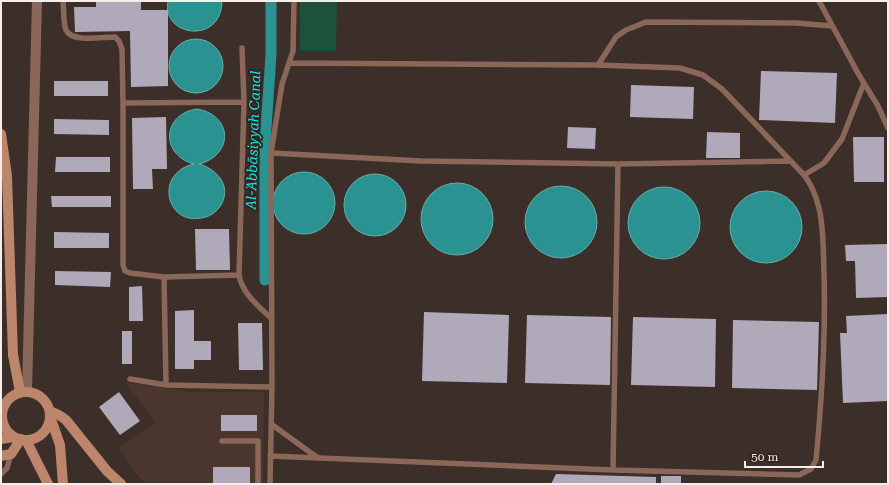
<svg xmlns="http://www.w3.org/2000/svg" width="889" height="485" font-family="'Roboto Serif',serif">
<rect width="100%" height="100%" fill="#3c2e29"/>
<path fill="#4b362e" d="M 125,382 L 190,392 L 264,392 L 263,484 L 149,484 L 140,478 L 118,449 L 155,422 Z"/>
<path fill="#1c513a" d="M 300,1 L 337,1 L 336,51 L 300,51 Z"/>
<path fill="#2b9292" stroke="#68aeac" d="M 168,1 L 222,1 C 222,45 161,37 168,1 Z
M169 66a27 27 0 1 1 54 0a27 27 0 1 1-54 0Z
M 197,109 C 233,115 234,155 199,164 C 217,169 232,186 221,205 C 216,213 209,217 201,218 C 166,225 154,173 194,164 C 160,155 162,114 197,109 Z
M273 203a31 31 0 1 1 62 0a31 31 0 1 1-62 0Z
M344 205a31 31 0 1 1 62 0a31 31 0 1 1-62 0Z
M421 219a36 36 0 1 1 72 0a36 36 0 1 1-72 0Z
M525 222a36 36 0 1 1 72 0a36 36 0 1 1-72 0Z
M628 223a36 36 0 1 1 72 0a36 36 0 1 1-72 0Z
M730 227a36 36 0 1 1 72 0a36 36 0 1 1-72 0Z"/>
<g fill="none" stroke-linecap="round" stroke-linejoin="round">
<path stroke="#2b9292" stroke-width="11" d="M 265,280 L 265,143 L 271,55 L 271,1"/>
</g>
<path fill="#b0a9b9" d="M 96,1 L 141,1 L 141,10 L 168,10 L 168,86 L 131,87 L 130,31 L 75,32 L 74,7 L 96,7 Z
M 761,71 L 837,73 L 835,123 L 759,120 Z
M 54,81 L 108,81 L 108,96 L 54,96 Z
M 631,85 L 694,87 L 693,119 L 630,117 Z
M 166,117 L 167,169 L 152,169 L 153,189 L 133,189 L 132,118 Z
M 54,119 L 109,120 L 109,135 L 54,134 Z
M 568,127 L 596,128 L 595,149 L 567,148 Z
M 707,132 L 740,133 L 740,158 L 706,158 Z
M 853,137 L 884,137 L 884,182 L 854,182 Z
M 56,157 L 110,157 L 110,172 L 55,172 Z
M 51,196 L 111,196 L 111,207 L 52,207 Z
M 195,229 L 229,229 L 230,270 L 196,270 Z
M 54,232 L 109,233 L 109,248 L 54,248 Z
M 888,244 L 888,297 L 856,298 L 855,261 L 846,261 L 845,245 Z
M 55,271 L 111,272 L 110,287 L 55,285 Z
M 142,286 L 143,321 L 129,321 L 129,287 Z
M 194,310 L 194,341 L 211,341 L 211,360 L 194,360 L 194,369 L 175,369 L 175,311 Z
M 424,312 L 509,315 L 507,383 L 422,381 Z
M 888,314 L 888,401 L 843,403 L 840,333 L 847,333 L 846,316 Z
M 527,315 L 611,317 L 610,385 L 525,383 Z
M 633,317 L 716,319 L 715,387 L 631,385 Z
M 733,320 L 819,322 L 817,390 L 732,388 Z
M 238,323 L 262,323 L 263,370 L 239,370 Z
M 122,331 L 132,331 L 132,364 L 122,364 Z
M 119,392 L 140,421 L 120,435 L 99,407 Z
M 221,415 L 257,415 L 257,431 L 221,431 Z
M 213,467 L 250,467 L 250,484 L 213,484 Z
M 556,474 L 656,477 L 656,484 L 551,484 Z
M 661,476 L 681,476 L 681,484 L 661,484 Z"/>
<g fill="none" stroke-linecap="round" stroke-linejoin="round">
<path stroke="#8a6758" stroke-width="5.5" d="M 63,1 C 64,10 63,22 66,30 C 72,43 102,37 115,37 L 119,41 L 122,49 L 123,103 L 123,265 L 125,271 L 130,273 L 164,277 L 166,385 L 272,387
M 819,1 L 859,75 L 878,106 L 888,128
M 242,48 L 244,102
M 598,65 L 616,37 L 626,30 L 646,22 L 796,23 L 832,26
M 123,103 L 244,102 L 239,275 C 242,293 258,306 271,318
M 271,153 L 421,161 L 618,164 L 790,161
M 804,175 L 824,163 L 842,139 L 864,83
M 164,277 L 239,275
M 130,379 L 166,385
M 271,424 L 318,458
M 222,441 L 258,441 L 258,484
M 270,456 L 613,470 L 799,475 L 811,469 L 816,460 C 822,397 826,335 824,272 C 823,251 824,229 819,208 C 816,196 812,185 804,175 L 722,89 L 703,75 L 680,68 L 598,65 L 289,63
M 613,470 L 618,164
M 1,474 L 7,468 L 11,454
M 270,484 L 272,387 L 271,153 L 282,84 L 293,51 L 294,1"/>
<path stroke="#8a6758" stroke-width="10" d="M 27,391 L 37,1"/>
<path stroke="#bc856c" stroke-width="10" d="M 1,134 L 7,176 L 13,355 L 20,392
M2 416a24 24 0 1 1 48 0a24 24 0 1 1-48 0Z
M 50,411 L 59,415 L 66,420 L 107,471 L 121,484
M 51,419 L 60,445 L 63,484
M 1,439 L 14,437
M 26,440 L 48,484
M 1,456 L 11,454 L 21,439"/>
</g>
<g text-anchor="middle" stroke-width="4" stroke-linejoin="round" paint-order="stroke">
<g font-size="14" font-style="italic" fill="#12ebec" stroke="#32241f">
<text transform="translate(253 140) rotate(-88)" y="5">Al-ʿAbbāsiyyah Canal</text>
</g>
</g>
<rect width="889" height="485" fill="none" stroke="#f7eeea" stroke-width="4"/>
<path d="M745 461v6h78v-6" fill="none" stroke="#f7eeea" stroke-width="2"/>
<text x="751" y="461" font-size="12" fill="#f7eeea" stroke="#32241f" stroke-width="3" paint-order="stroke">50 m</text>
</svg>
